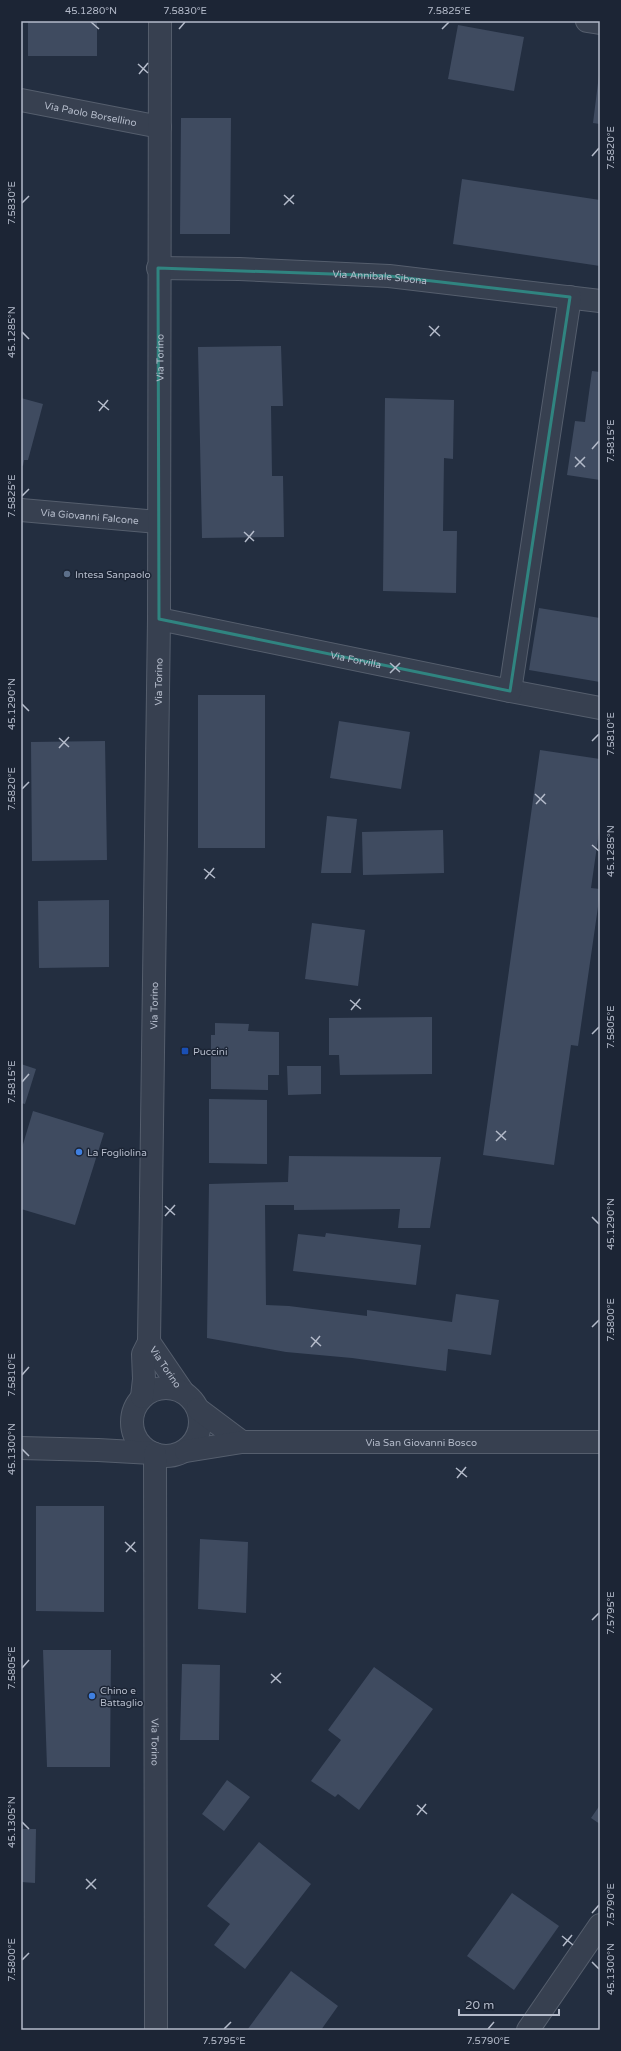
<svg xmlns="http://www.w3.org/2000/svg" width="621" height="2051" font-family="'Varela Round',sans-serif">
<rect width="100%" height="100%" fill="#232e40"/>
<path fill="#3f4b60" d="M 28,21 L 97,21 L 97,56 L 28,56 Z
M 458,25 L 524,37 L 514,91 L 448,79 Z
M 599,75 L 600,75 L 600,124 L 593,123 Z
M 181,118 L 231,118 L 230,234 L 180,234 Z
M 462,179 L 600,200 L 600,266 L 453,244 Z
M 281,346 L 283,406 L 271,406 L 272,476 L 283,476 L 284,537 L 202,538 L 198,347 Z
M 592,371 L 600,372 L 600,480 L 567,475 L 575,421 L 585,422 Z
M 21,398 L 43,404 L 28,460 L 24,460 L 23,466 L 21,465 Z
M 385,398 L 454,400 L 453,459 L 444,458 L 443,531 L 457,531 L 456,593 L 383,591 Z
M 539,608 L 600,618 L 600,682 L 529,670 Z
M 198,695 L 265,695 L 265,848 L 198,848 Z
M 339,721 L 410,732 L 401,789 L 330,778 Z
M 105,741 L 107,860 L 32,861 L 31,742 Z
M 540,750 L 600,759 L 600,825 L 591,888 L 600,889 L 600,893 L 578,1046 L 571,1045 L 554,1165 L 483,1155 Z
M 327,816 L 357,819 L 351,873 L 321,873 Z
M 443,830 L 444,873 L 363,875 L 362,832 Z
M 109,900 L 109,967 L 39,968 L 38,901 Z
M 312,923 L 365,930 L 358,986 L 305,979 Z
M 432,1017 L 432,1074 L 340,1075 L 339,1055 L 329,1055 L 329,1018 Z
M 215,1023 L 249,1024 L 248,1031 L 279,1032 L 279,1075 L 268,1075 L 268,1090 L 211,1089 L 211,1035 L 215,1035 Z
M 21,1064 L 36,1069 L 25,1104 L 21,1103 Z
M 287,1066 L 321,1066 L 321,1094 L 288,1095 Z
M 209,1099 L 267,1100 L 267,1164 L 209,1163 Z
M 33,1111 L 104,1133 L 75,1225 L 21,1209 L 21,1151 Z
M 289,1156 L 441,1157 L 430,1228 L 398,1228 L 400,1209 L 294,1210 L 294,1205 L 265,1205 L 266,1305 L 289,1306 L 367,1316 L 367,1310 L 452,1322 L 456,1294 L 499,1300 L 491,1355 L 448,1349 L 446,1371 L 352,1358 L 286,1352 L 207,1338 L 209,1184 L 288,1182 Z
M 326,1233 L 421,1245 L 416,1285 L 293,1271 L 298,1234 L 325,1237 Z
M 36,1506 L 104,1506 L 104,1612 L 36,1611 Z
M 200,1539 L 248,1542 L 246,1613 L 198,1609 Z
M 43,1650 L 111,1650 L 110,1767 L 47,1767 Z
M 182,1664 L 220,1665 L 219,1740 L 180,1740 Z
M 374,1667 L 433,1709 L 359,1810 L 338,1794 L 335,1797 L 311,1781 L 341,1740 L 328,1730 Z
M 227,1780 L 250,1797 L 224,1831 L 202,1814 Z
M 600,1805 L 600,1824 L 591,1818 Z
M 21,1829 L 36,1829 L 35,1883 L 21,1882 Z
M 259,1842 L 311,1884 L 245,1969 L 214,1945 L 230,1924 L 207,1906 Z
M 512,1893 L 559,1926 L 514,1990 L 467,1956 Z
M 291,1971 L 338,2006 L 321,2030 L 247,2030 Z"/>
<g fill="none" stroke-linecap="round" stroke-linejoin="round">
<g stroke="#555e6d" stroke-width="24">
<g id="street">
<path d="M 587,21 L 600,23"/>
<path id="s1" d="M 21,100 L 160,127"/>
<path id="s2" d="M 158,268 L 239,269 L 389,276 L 600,301"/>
<path id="s3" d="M 21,510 L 158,522"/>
<path id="s4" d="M 159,619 L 510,691 L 600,708"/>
<path d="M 510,691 L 570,297"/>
<path id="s5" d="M 149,1342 L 183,1392"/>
<circle cx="166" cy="1422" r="34"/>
<path id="s6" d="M 142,1397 L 144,1379 L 143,1354 L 149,1342 L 159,619 L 160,21"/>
<path d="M 198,1409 L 242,1442"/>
<path d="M 21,1448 L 98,1450 L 152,1453"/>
<path id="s7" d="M 186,1451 L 242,1442 L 600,1442"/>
<path id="s8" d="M 155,1454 L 156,2030"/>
<path d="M 528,2030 L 600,1925"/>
</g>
</g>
<use href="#street" stroke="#374050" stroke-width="22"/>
</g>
<path fill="none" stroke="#308480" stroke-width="3" stroke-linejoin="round" d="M 158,268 L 389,276 L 570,297 L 510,691 L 159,619 Z"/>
<path fill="none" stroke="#b4bbca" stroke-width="1.5" d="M 91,22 L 99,29M 179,29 L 185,22M 442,29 L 449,22M 138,64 L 148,73M 139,74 L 148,63M 592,156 L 599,148M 284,195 L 294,204M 22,203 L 29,196M 284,205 L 294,195M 429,326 L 440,336M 22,332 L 29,339M 430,336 L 439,326M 98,401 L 109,410M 99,411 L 108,400M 592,449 L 599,441M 575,457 L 585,467M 575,467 L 585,457M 22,496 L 29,489M 244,532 L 254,541M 245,542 L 254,531M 390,663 L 400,672M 390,673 L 400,663M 22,704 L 29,711M 59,738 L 69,747M 592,741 L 599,734M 59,748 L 69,737M 22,789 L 29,782M 535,794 L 546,804M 536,804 L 545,794M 592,845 L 599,851M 204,869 L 215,878M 205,879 L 214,868M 350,1000 L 361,1009M 351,1010 L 360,999M 592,1034 L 599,1027M 22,1082 L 29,1074M 496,1131 L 506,1140M 496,1141 L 506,1131M 165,1206 L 175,1215M 165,1216 L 175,1205M 592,1217 L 599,1224M 592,1327 L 599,1320M 311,1337 L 321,1346M 311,1347 L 320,1336M 22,1375 L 29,1367M 22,1449 L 29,1456M 456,1468 L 467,1477M 457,1478 L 466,1467M 125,1542 L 136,1552M 126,1552 L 135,1542M 592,1620 L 599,1613M 22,1668 L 29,1660M 271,1674 L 281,1683M 271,1683 L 281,1673M 417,1805 L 427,1814M 417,1815 L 426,1804M 22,1822 L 29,1829M 86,1879 L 96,1889M 86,1889 L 96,1879M 592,1913 L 599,1905M 562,1936 L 573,1945M 563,1946 L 572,1935M 22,1960 L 29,1953M 592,1962 L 599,1969M 224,2029 L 231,2022M 488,2029 L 494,2022"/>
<circle fill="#5c6f8a" stroke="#1c2535" stroke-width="1.5" cx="67" cy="574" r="4"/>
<rect fill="#1a4fb4" stroke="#1c2535" stroke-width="1.5" x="181" y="1047" width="8" height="8" rx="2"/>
<g fill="#3f7fe0" stroke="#1c2535" stroke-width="1.5">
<circle cx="79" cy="1152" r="4"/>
<circle cx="92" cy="1696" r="4"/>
</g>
<g text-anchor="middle" stroke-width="3" stroke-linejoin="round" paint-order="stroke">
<g font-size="10" fill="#b4bbca" stroke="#1c2535">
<text dy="4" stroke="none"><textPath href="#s1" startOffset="71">Via Paolo Borsellino</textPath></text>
<text dy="4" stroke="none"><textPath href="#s2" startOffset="222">Via Annibale Sibona</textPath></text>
<text dy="4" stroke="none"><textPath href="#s6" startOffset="1041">Via Torino</textPath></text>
<text dy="4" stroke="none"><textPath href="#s3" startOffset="69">Via Giovanni Falcone</textPath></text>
<text dy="4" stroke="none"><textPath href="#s4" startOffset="201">Via Forvilla</textPath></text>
<text dy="4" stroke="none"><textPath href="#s6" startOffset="717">Via Torino</textPath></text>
<text dy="4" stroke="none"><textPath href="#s6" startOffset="393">Via Torino</textPath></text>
<text dy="4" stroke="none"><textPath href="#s5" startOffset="30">Via Torino</textPath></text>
<text dy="4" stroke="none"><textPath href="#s7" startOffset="236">Via San Giovanni Bosco</textPath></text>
<text dy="4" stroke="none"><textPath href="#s8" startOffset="288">Via Torino</textPath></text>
</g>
<g font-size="10" fill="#b4bbca" stroke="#1c2535" text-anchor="start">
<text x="75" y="578">Intesa Sanpaolo</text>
<text x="193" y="1055">Puccini</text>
<text x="87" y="1156">La Fogliolina</text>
<text x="100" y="1694">Chino e<tspan x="100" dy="12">Battaglio</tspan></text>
</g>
</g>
<rect width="621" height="2051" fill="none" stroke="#1c2535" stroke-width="44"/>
<path d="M459 2009v6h100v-6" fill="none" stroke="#b4bbca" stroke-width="2"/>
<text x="465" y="2009" font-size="12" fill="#b4bbca" stroke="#1c2535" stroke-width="3" paint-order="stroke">20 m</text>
<rect x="22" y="22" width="577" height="2007" fill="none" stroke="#b4bbca" stroke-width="1.5"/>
<g font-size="10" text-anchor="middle" fill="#b4bbca">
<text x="91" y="14">45.1280°N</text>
<text x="185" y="14">7.5830°E</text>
<text x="449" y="14">7.5825°E</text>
<text transform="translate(610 148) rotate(-90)" y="4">7.5820°E</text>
<text transform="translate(11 203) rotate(-90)" y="4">7.5830°E</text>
<text transform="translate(11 332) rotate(-90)" y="4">45.1285°N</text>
<text transform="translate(610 441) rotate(-90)" y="4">7.5815°E</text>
<text transform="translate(11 496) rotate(-90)" y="4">7.5825°E</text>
<text transform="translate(11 704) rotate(-90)" y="4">45.1290°N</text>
<text transform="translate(610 734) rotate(-90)" y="4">7.5810°E</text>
<text transform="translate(11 789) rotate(-90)" y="4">7.5820°E</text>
<text transform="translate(610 851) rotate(-90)" y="4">45.1285°N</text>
<text transform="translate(610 1027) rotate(-90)" y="4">7.5805°E</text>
<text transform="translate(11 1082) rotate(-90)" y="4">7.5815°E</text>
<text transform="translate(610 1224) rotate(-90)" y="4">45.1290°N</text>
<text transform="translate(610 1320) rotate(-90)" y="4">7.5800°E</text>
<text transform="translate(11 1375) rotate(-90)" y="4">7.5810°E</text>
<text transform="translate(11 1449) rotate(-90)" y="4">45.1300°N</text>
<text transform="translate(610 1613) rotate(-90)" y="4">7.5795°E</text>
<text transform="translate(11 1668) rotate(-90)" y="4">7.5805°E</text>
<text transform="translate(11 1822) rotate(-90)" y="4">45.1305°N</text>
<text transform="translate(610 1905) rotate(-90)" y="4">7.5790°E</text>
<text transform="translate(11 1960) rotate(-90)" y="4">7.5800°E</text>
<text transform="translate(610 1969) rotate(-90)" y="4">45.1300°N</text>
<text x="224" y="2044">7.5795°E</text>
<text x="488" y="2044">7.5790°E</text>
</g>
</svg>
